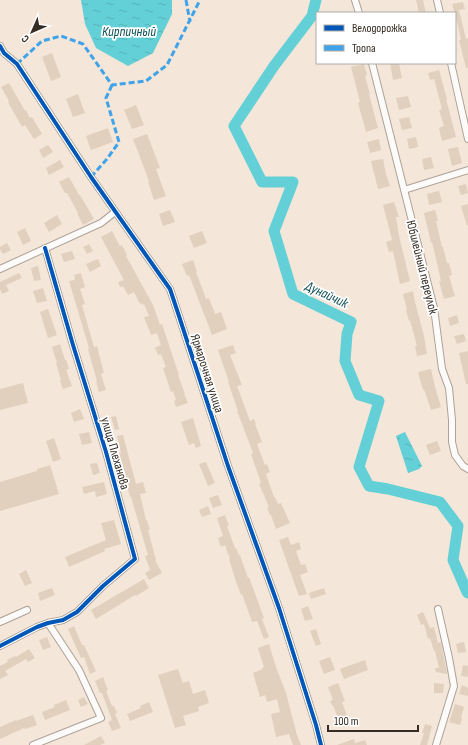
<svg xmlns="http://www.w3.org/2000/svg" width="468" height="745" font-family="'Sofia Sans Condensed',sans-serif">
<defs>
<pattern id="water-ripples" width="26" height="14" patternUnits="userSpaceOnUse"><rect width="26" height="14" fill="#62d0d6"/><path d="M2 4q2-2 4 0t4 0M15 11q2-2 4 0t4 0" fill="none" stroke="#56b3b7"/></pattern>
</defs>
<rect width="100%" height="100%" fill="#f4e6d8"/>
<path fill="url(#water-ripples)" d="M 81,0 L 172,0 L 172,14 L 153,53 L 128,66 L 96,48 L 85,24 Z
M 405,432 L 422,466 L 419,469 L 408,473 L 396,436 Z"/>
<g fill="none" stroke-linecap="round" stroke-linejoin="round">
<path stroke="#62d0d6" stroke-width="11" d="M 316,0 L 312,16 L 274,66 L 234,126 L 262,182 L 293,182 L 274,231 L 293,294 L 351,322 L 347,334 L 345,361 L 359,395 L 379,401 L 359,467 L 369,486 L 388,489 L 440,502 L 458,526 L 453,560 L 467,592 L 468,593"/>
</g>
<path fill="#e1d0be" d="M 416,0 L 423,0 L 426,13 L 419,13 Z
M 463,2 L 465,9 L 459,10 L 466,39 L 468,38 L 468,68 L 466,68 L 459,40 L 461,40 L 455,13 L 454,11 L 452,4 Z
M 52,53 L 61,77 L 51,81 L 42,57 Z
M 390,63 L 399,63 L 402,78 L 393,80 Z
M 364,64 L 367,75 L 365,76 L 370,94 L 369,94 L 378,128 L 366,132 L 358,103 L 360,102 L 351,67 Z
M 439,70 L 447,99 L 446,99 L 456,137 L 442,141 L 439,128 L 444,126 L 439,110 L 442,109 L 434,79 L 430,80 L 428,73 Z
M 9,83 L 25,111 L 26,110 L 30,118 L 32,117 L 42,134 L 34,139 L 25,125 L 22,127 L 8,102 L 9,101 L 1,87 Z
M 78,94 L 85,113 L 73,117 L 66,99 Z
M 408,96 L 411,107 L 399,110 L 396,98 Z
M 136,105 L 144,125 L 132,129 L 124,110 Z
M 409,117 L 412,128 L 402,130 L 399,119 Z
M 108,128 L 113,142 L 91,150 L 86,136 Z
M 147,134 L 160,168 L 156,169 L 166,196 L 154,200 L 148,182 L 149,181 L 133,139 Z
M 416,137 L 418,147 L 409,149 L 407,139 Z
M 379,139 L 381,150 L 370,153 L 367,142 Z
M 48,145 L 53,152 L 43,158 L 39,150 Z
M 458,147 L 462,163 L 452,166 L 448,149 Z
M 431,157 L 434,168 L 424,170 L 422,159 Z
M 383,159 L 386,174 L 390,186 L 378,189 L 371,161 Z
M 60,160 L 64,167 L 49,175 L 46,168 Z
M 69,177 L 79,195 L 80,195 L 94,219 L 83,225 L 77,213 L 78,213 L 67,193 L 65,193 L 59,182 Z
M 466,184 L 468,193 L 461,195 L 458,186 Z
M 439,191 L 442,202 L 429,205 L 427,194 Z
M 394,202 L 399,217 L 396,217 L 399,236 L 410,281 L 400,284 L 393,251 L 389,252 L 386,242 L 392,240 L 383,205 Z
M 468,204 L 468,225 L 467,226 L 461,206 Z
M 170,210 L 175,222 L 163,226 L 159,214 Z
M 435,210 L 438,221 L 436,221 L 442,247 L 443,247 L 447,263 L 449,263 L 452,275 L 449,276 L 455,296 L 444,299 L 439,281 L 441,281 L 436,259 L 432,242 L 431,243 L 424,213 Z
M 57,215 L 62,224 L 49,232 L 44,223 Z
M 25,228 L 31,241 L 23,245 L 17,232 Z
M 112,231 L 120,246 L 122,245 L 127,255 L 126,256 L 153,305 L 160,325 L 162,324 L 179,375 L 178,375 L 185,394 L 184,394 L 188,403 L 176,407 L 174,401 L 176,400 L 173,391 L 171,392 L 163,368 L 166,367 L 161,354 L 158,355 L 155,348 L 161,345 L 157,333 L 151,335 L 144,317 L 149,316 L 144,304 L 143,305 L 141,303 L 140,304 L 134,292 L 128,295 L 123,286 L 120,287 L 118,282 L 124,280 L 101,237 Z
M 202,231 L 207,243 L 194,248 L 189,236 Z
M 7,243 L 11,250 L 3,254 L 0,249 L 0,247 Z
M 89,244 L 93,251 L 87,254 L 83,247 Z
M 72,251 L 75,259 L 64,262 L 61,254 Z
M 98,259 L 101,266 L 90,272 L 86,264 Z
M 193,260 L 197,272 L 196,272 L 206,299 L 209,298 L 215,314 L 221,312 L 227,329 L 212,335 L 189,275 L 187,276 L 182,264 Z
M 38,266 L 41,280 L 34,281 L 31,268 Z
M 19,273 L 22,278 L 6,285 L 9,291 L 2,294 L 0,289 L 0,282 Z
M 81,273 L 85,287 L 80,289 L 85,304 L 82,305 L 94,347 L 97,346 L 104,373 L 101,374 L 106,390 L 99,392 L 96,381 L 97,381 L 88,349 L 89,348 L 69,281 L 75,280 L 74,275 Z
M 43,288 L 47,301 L 37,303 L 33,291 Z
M 413,291 L 415,302 L 424,336 L 427,354 L 417,356 L 415,346 L 417,346 L 410,320 L 409,321 L 406,310 L 407,310 L 403,294 Z
M 48,309 L 57,335 L 48,338 L 40,312 Z
M 457,315 L 459,323 L 450,326 L 448,318 Z
M 464,334 L 466,341 L 457,344 L 454,336 Z
M 60,344 L 65,360 L 66,360 L 69,369 L 66,370 L 72,386 L 63,389 L 60,381 L 61,380 L 56,363 L 57,363 L 52,347 Z
M 233,345 L 236,353 L 230,355 L 242,385 L 237,386 L 250,421 L 254,419 L 256,424 L 255,424 L 262,442 L 257,444 L 265,465 L 267,464 L 270,472 L 266,474 L 274,497 L 275,497 L 278,504 L 281,503 L 290,523 L 276,529 L 271,515 L 270,515 L 267,508 L 269,507 L 259,484 L 261,483 L 251,454 L 253,453 L 237,411 L 238,411 L 228,382 L 229,382 L 218,350 Z
M 468,351 L 468,384 L 466,384 L 459,353 Z
M 431,369 L 435,387 L 441,407 L 431,410 L 424,389 L 423,390 L 418,372 Z
M 23,383 L 28,403 L 0,410 L 0,389 Z
M 80,409 L 84,419 L 74,422 L 71,413 Z
M 116,416 L 119,429 L 115,430 L 111,417 Z
M 193,418 L 201,446 L 196,448 L 194,443 L 189,445 L 181,422 Z
M 89,432 L 92,443 L 82,445 L 79,434 Z
M 123,435 L 136,484 L 143,482 L 146,493 L 140,494 L 146,520 L 147,520 L 150,530 L 148,530 L 156,560 L 155,560 L 162,573 L 149,580 L 145,573 L 150,570 L 145,556 L 148,555 L 131,497 L 130,497 L 119,453 L 121,453 L 117,436 Z
M 54,438 L 61,459 L 53,462 L 46,441 Z
M 437,441 L 441,451 L 430,455 L 426,445 Z
M 206,462 L 215,483 L 208,486 L 199,464 Z
M 97,463 L 100,473 L 93,475 L 90,464 Z
M 50,465 L 59,494 L 0,511 L 0,482 L 37,471 L 37,469 Z
M 104,482 L 107,494 L 96,497 L 95,491 L 84,494 L 82,487 Z
M 218,495 L 222,505 L 213,508 L 209,498 Z
M 208,506 L 211,514 L 202,517 L 199,510 Z
M 225,515 L 229,526 L 227,526 L 235,548 L 236,548 L 239,555 L 240,555 L 248,578 L 249,577 L 264,618 L 262,619 L 269,637 L 264,639 L 257,621 L 252,622 L 242,594 L 241,595 L 236,582 L 229,559 L 230,559 L 225,545 L 221,547 L 218,538 L 223,536 L 217,518 Z
M 114,520 L 121,544 L 104,549 L 105,551 L 69,567 L 65,557 L 106,540 L 101,523 Z
M 288,537 L 291,545 L 299,542 L 301,549 L 296,551 L 301,565 L 305,564 L 308,572 L 300,575 L 307,594 L 299,596 L 279,540 Z
M 26,570 L 32,583 L 25,586 L 19,574 Z
M 144,579 L 149,588 L 136,596 L 135,595 L 96,619 L 91,610 Z
M 52,588 L 55,595 L 40,601 L 38,593 Z
M 324,588 L 326,594 L 311,599 L 309,593 Z
M 308,606 L 313,619 L 305,621 L 301,609 Z
M 423,612 L 430,628 L 434,627 L 438,643 L 441,642 L 447,674 L 436,672 L 435,668 L 439,668 L 435,651 L 434,651 L 430,638 L 428,639 L 424,624 L 421,625 L 417,615 Z
M 74,626 L 82,645 L 84,645 L 96,671 L 90,674 L 84,657 L 81,658 L 68,629 Z
M 316,629 L 321,644 L 316,646 L 310,631 Z
M 47,637 L 51,647 L 43,650 L 39,640 Z
M 464,642 L 466,652 L 458,653 L 456,644 Z
M 269,644 L 275,664 L 286,693 L 297,735 L 301,745 L 293,745 L 289,734 L 276,737 L 271,714 L 280,712 L 277,699 L 267,702 L 265,695 L 260,697 L 253,673 L 263,669 L 262,668 L 264,667 L 258,648 Z
M 29,649 L 35,658 L 28,662 L 26,659 L 5,671 L 8,675 L 0,679 L 0,666 L 8,662 L 7,660 L 15,656 L 16,657 Z
M 330,657 L 335,670 L 324,674 L 319,661 Z
M 365,660 L 368,670 L 344,679 L 340,669 Z
M 463,665 L 468,666 L 468,677 L 461,676 Z
M 178,669 L 183,683 L 189,681 L 193,694 L 205,690 L 209,703 L 198,707 L 199,711 L 183,716 L 186,725 L 175,728 L 158,675 Z
M 103,677 L 108,690 L 106,691 L 112,706 L 114,706 L 117,713 L 115,714 L 121,728 L 112,731 L 108,722 L 112,720 L 102,693 L 100,693 L 95,681 Z
M 338,683 L 345,701 L 342,702 L 349,721 L 340,724 L 333,705 L 332,706 L 330,701 L 333,700 L 328,687 Z
M 434,683 L 444,684 L 443,693 L 434,693 Z
M 462,685 L 468,688 L 468,696 L 459,694 Z
M 84,697 L 88,704 L 81,707 L 78,700 Z
M 66,700 L 70,710 L 45,720 L 42,712 L 55,707 L 54,705 Z
M 149,702 L 153,712 L 130,721 L 127,714 L 141,708 L 140,706 Z
M 455,704 L 464,707 L 461,718 L 462,719 L 460,725 L 449,722 Z
M 33,715 L 37,725 L 25,729 L 24,728 L 0,739 L 0,727 L 16,720 L 16,721 Z
M 425,724 L 432,726 L 427,745 L 420,745 L 424,733 L 422,733 Z
M 101,736 L 105,743 L 100,745 L 84,745 Z
M 354,739 L 355,743 L 365,740 L 367,745 L 337,745 Z"/>
<g fill="none" stroke-linecap="round" stroke-linejoin="round">
<g stroke="#aca298" stroke-width="8">
<path id="street" d="M 355,0 L 359,13
M 437,0 L 440,13
M 0,46 L 4,53 L 17,64 L 91,177 L 160,275 L 170,289 L 177,310 L 228,466 L 279,608 L 316,725 L 321,745
M 372,63 L 434,308 L 442,369 L 449,388 L 452,420 L 452,442 L 455,455 L 463,466 L 468,469
M 451,63 L 468,139
M 404,190 L 468,170
M 0,269 L 101,223 L 115,212
M 0,622 L 27,610
M 0,646 L 37,627 L 48,623 L 63,620 L 77,612 L 103,586 L 135,559 L 106,452 L 73,345 L 45,248
M 33,745 L 101,718 L 79,670 L 48,623
M 436,745 L 454,686 L 449,658 L 438,609"/>
</g>
<use href="#street" stroke="#fdfbf9" stroke-width="6"/>
<path stroke="#3ea3ea" stroke-width="3" stroke-dasharray="6 3" stroke-linecap="butt" d="M 186,0 L 190,22
M 17,64 L 42,41 L 61,36 L 83,44 L 112,85 L 146,81 L 167,65 L 200,0
M 91,177 L 107,159 L 119,142 L 106,98 L 112,85"/>
<g stroke="#fff" stroke-width="6">
<path id="cycleway" d="M 0,46 L 4,53 L 17,64 L 91,177 L 160,275 L 170,289 L 177,310 L 228,466 L 279,608 L 316,725 L 321,745
M 0,646 L 37,627 L 48,623 L 63,620 L 77,612 L 103,586 L 135,559 L 106,452 L 73,345 L 45,248"/>
</g>
<use href="#cycleway" stroke="#0057b8" stroke-width="4"/>
</g>
<g text-anchor="middle" stroke-width="3.5" stroke-linejoin="round" paint-order="stroke">
<g font-size="13" fill="#352c23" stroke="#fff">
<text transform="translate(423 267) rotate(76)" y="5">Юбилейный переулок</text>
<text transform="translate(208 373) rotate(72)" y="5">Ярмарочная улица</text>
<text transform="translate(116 453) rotate(74)" y="5">улица Плеханова</text>
</g>
<g font-size="14" font-style="italic" fill="#0f4f55" stroke="#fff">
<text x="129" y="36">Кирпичный</text>
<text transform="translate(327 294) rotate(25)" y="5">Дунайчик</text>
</g>
</g>
<rect x="316" y="12" width="140" height="52" fill="#ffffff" stroke="#aeaba7"/>
<rect x="324" y="25" width="20" height="6" fill="#0057b8" stroke="#aeaba7"/>
<text x="352" y="32" font-size="12" fill="#352c23">Велодорожка</text>
<rect x="324" y="45" width="20" height="6" fill="#3ea3ea" stroke="#aeaba7"/>
<text x="352" y="52" font-size="12" fill="#352c23">Тропа</text>
<g transform="translate(32 32) rotate(225)" stroke="#ffffff" stroke-width="3" paint-order="stroke">
<path d="M0-3L7 15L0 10L-7 15Z" fill="#352c23"/>
<text y="-6" font-size="11" font-weight="bold" text-anchor="middle" fill="#352c23">С</text>
</g>
<path d="M328 725v6h90v-6" fill="none" stroke="#352c23" stroke-width="2"/>
<text x="334" y="725" font-size="12" fill="#352c23" stroke="#ffffff" stroke-width="3" paint-order="stroke">100 m</text>
</svg>
